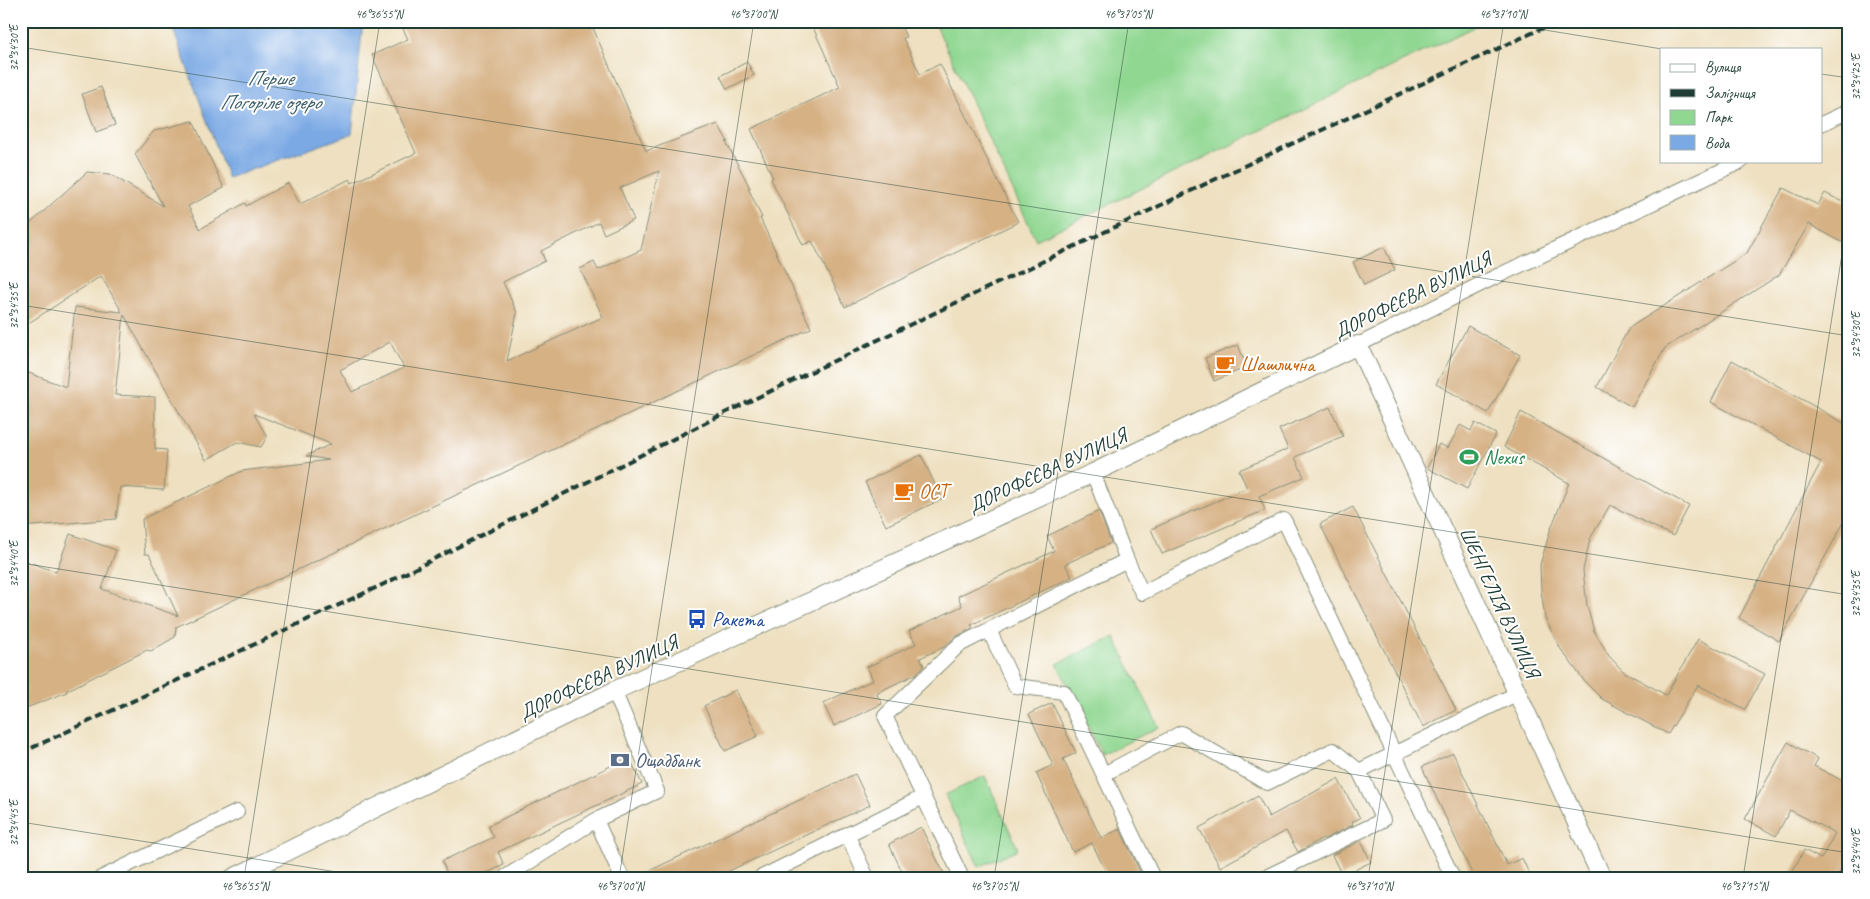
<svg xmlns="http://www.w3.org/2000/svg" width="1870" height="899" font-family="Caveat,sans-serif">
<rect width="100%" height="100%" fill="#fff"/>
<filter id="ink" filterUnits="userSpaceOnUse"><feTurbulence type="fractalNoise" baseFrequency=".02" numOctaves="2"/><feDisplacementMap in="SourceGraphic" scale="10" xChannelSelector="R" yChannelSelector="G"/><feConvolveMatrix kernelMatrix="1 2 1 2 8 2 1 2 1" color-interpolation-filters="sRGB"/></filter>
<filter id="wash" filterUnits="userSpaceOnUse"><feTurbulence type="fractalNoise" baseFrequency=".0096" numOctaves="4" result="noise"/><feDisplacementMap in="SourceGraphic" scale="20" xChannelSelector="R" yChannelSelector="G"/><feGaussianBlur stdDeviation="1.12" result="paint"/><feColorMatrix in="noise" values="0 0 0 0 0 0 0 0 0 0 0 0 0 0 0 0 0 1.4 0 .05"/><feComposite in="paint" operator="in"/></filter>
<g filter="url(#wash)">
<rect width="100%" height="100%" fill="#eee0c0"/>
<path fill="#90d791" stroke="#588a62" d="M 934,21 L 1486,21 L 1036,240 Z
M 1114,636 L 1159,727 L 1102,755 L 1057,664 Z
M 985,776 L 1018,849 L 979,867 L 945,795 Z"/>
<path fill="#7aa9e4" stroke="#4c738c" d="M 170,21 L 363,21 L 352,134 L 228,178 Z"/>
<g id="blocks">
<path fill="#d6b184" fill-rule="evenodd" d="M 399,21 L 590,21 L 646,151 L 718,124 L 728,142 L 726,142 L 750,188 L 748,188 L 762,218 L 760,218 L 811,328 L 176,627 L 175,637 L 151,651 L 147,650 L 66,691 L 67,692 L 21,710 L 21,559 L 56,572 L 70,534 L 116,550 L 102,589 L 178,616 L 149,554 L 145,554 L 142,519 L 242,471 L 329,460 L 306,456 L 331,444 L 254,414 L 267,437 L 261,447 L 237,442 L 206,460 L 124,315 L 115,395 L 155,397 L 155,449 L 167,450 L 164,490 L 120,487 L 116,519 L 21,527 L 21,370 L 66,387 L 75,307 L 122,312 L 101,276 L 21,328 L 21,232 L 87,172 L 110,174 L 163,206 L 135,154 L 154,131 L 193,121 L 224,188 L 188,206 L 200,229 L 245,203 L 246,206 L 288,183 L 300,204 L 350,179 L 352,183 L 416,153 L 372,55 L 408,39 ZM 659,171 L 641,250 L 598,270 L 594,262 L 580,269 L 603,317 L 507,361 L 517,313 L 503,282 L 545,261 L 541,251 L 599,222 L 604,234 L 634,220 L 620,188 ZM 390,342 L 404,368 L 352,392 L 340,370 Z
M 810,21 L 899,21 L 906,37 L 903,38 L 920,74 L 940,64 L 1018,222 L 845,307 L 812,241 L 803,245 L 771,179 L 773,178 L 751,129 L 840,87 Z
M 747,62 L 754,75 L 727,89 L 720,76 Z
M 101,87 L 115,125 L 96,132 L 82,94 Z
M 1783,188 L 1818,205 L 1825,193 L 1849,205 L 1849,246 L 1809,224 L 1779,275 L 1665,348 L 1632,407 L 1597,387 L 1629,328 L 1747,253 Z
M 1384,247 L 1395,270 L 1364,285 L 1353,262 Z
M 1468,326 L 1520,355 L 1488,413 L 1436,384 Z
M 1238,345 L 1247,367 L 1214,381 L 1205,358 Z
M 1732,360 L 1849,426 L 1849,513 L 1779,641 L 1739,618 L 1821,462 L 1711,402 Z
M 1330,407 L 1343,436 L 1295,457 L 1304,477 L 1259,496 L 1265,510 L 1162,554 L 1151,529 L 1247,488 L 1239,470 L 1288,449 L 1279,429 Z
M 1521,412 L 1689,506 L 1673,536 L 1610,505 L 1590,539 L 1583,570 L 1587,606 L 1594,631 L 1609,656 L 1623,671 L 1666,695 L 1698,639 L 1765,674 L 1745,709 L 1698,685 L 1668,734 L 1602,699 L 1585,682 L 1560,648 L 1545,618 L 1541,590 L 1540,565 L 1550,531 L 1569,483 L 1504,447 Z
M 1475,423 L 1496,434 L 1467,489 L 1427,468 L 1439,444 L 1448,448 L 1460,425 L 1471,431 Z
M 921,455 L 942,499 L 886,526 L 865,482 Z
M 1353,507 L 1456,710 L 1423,727 L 1320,524 Z
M 1099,511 L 1111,543 L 1065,564 L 1072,577 L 971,625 L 973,628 L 955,637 L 944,647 L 920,658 L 924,666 L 916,674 L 876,693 L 882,704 L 834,726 L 823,703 L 873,680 L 867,667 L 916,644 L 909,631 L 962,606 L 958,596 L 1054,551 L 1047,536 Z
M 736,690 L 758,736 L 725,751 L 704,706 Z
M 1052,703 L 1076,753 L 1063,759 L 1101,838 L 1120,829 L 1143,878 L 1109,878 L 1092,843 L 1073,852 L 1036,773 L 1053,765 L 1029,714 Z
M 1788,742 L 1818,759 L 1814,766 L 1849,784 L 1849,875 L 1841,870 L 1837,878 L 1789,878 L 1804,850 L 1821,859 L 1835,833 L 1790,810 L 1776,836 L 1745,819 Z
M 1453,753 L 1507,865 L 1522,858 L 1531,878 L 1474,878 L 1422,767 Z
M 629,757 L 642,784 L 498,852 L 504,865 L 476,878 L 449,878 L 442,861 L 494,837 L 488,826 Z
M 855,774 L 870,805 L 714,878 L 634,878 Z
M 1338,779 L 1360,818 L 1352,822 L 1353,825 L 1324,839 L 1323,838 L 1298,852 L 1286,831 L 1220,867 L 1199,828 L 1258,796 L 1269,817 Z
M 921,827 L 946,878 L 905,878 L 889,844 Z
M 1361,841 L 1371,862 L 1342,876 L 1332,855 Z"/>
</g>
</g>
<g filter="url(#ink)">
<use href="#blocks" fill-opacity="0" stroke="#868e7a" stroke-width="1"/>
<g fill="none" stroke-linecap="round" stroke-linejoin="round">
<g stroke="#868e7a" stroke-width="16">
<path id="minor" d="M 1821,124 L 1849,111
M 1358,345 L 1489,280 L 1742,161
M 1127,560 L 1142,593 L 1284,520 L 1453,878
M 989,630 L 1015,686 L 1064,692 L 1153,878
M 614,691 L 657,791 L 596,820 L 622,878
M 1104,774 L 1181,733 L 1267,783 L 1333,750 L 1359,771
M 847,834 L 867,878
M 101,878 L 237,812
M 504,878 L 596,820
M 760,878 L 923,797
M 962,878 L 885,716 L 959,645 L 1127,560 L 1093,473
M 1264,878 L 1383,820 L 1359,771 L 1518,693"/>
</g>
<g stroke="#868e7a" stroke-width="20">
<path id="tertiary" d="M 233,878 L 614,691 L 1093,473 L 1358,345 L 1602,878"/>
</g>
<use href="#minor" stroke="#fff" stroke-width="14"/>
<use href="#tertiary" stroke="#fff" stroke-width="18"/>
<path stroke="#1f3d34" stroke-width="4" stroke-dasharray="8 4" stroke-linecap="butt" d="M 21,753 L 384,584 L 727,412 L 861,348 L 1218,178 L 1558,21"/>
</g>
</g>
<path fill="none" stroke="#1f3d34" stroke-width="1" stroke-opacity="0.45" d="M 1489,21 L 1662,49M 21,47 L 1849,336M 1821,74 L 1849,78M 21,305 L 1849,595M 21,563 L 1849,853M 21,822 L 375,878M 244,878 L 380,21M 619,878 L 754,21M 994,878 L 1129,21M 1368,878 L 1504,21M 1743,878 L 1849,210"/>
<defs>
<g id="cafe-bare" transform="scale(1.5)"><path d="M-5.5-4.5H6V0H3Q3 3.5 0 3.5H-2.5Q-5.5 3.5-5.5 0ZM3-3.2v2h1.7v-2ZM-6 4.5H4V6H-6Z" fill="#e8710a" stroke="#fff" stroke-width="2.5" paint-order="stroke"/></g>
<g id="stadium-bare" transform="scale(1.5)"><path d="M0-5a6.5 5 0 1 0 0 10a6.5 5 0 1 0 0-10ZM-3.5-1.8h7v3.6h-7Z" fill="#2e9e5b" stroke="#fff" stroke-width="2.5" paint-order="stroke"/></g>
<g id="bus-bare" transform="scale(1.5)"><path d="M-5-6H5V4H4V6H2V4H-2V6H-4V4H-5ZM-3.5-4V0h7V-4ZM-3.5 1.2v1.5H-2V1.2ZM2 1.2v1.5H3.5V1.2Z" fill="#1a4fb4" stroke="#fff" stroke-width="2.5" paint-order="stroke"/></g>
<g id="bank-bare" transform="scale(1.5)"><path d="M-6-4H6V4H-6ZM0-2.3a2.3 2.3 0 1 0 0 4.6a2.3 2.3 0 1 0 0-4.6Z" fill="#5c6f8a" stroke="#fff" stroke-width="2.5" paint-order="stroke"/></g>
</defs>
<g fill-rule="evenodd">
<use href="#cafe-bare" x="1225" y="364"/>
<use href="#stadium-bare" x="1469" y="457"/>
<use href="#cafe-bare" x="904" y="491"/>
<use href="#bus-bare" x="697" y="619"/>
<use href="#bank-bare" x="620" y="760"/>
</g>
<g text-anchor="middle" stroke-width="4" stroke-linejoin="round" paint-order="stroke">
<g font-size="20" fill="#1f3d34" stroke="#fff">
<text transform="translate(1412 295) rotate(-26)" y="7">ДОРОФЄЄВА ВУЛИЦЯ</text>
<text transform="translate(1047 470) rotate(-25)" y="7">ДОРОФЄЄВА ВУЛИЦЯ</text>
<text transform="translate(1500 602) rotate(65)" y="7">ШЕНГЕЛІЯ ВУЛИЦЯ</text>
<text transform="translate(598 677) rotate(-25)" y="7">ДОРОФЄЄВА ВУЛИЦЯ</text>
</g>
<g font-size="20" fill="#c56008" stroke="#fff" text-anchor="start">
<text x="1240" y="371">Шашлична</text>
<text x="919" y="498">ОСТ</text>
</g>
<g font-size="20" fill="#27864d" stroke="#fff" text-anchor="start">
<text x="1484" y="464">Nexus</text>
</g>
<g font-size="20" fill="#164399" stroke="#fff" text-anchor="start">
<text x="712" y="626">Ракета</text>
</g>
<g font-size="20" fill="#4e5e75" stroke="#fff" text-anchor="start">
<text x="635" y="767">Ощадбанк</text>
</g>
<g font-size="21" font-style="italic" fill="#3a5d69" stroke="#fff">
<text x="270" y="85">Перше<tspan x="270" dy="24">Погоріле озеро</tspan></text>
</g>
</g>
<rect width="1870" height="899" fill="none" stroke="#fff" stroke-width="55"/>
<rect x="1660" y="48" width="162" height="115" fill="#ffffff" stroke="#a5b1ae"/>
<rect x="1670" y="64" width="25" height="8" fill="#ffffff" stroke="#a5b1ae"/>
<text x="1705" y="72" font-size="15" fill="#1f3d34">Вулиця</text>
<rect x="1670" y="89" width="25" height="8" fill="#1f3d34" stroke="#a5b1ae"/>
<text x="1705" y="98" font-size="15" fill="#1f3d34">Залізниця</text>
<rect x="1670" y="110" width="25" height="15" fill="#90d791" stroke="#a5b1ae"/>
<text x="1705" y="122" font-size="15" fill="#1f3d34">Парк</text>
<rect x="1670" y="135" width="25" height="15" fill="#7aa9e4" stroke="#a5b1ae"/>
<text x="1705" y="148" font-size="15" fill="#1f3d34">Вода</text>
<rect x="28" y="28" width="1814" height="844" fill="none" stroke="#1f3d34" stroke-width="2"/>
<g font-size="12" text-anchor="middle" fill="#1f3d34">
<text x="379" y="18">46°36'55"N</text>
<text x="753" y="18">46°37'00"N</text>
<text x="1128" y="18">46°37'05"N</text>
<text x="1503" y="18">46°37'10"N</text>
<text transform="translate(14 48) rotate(-90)" y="4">32°34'30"E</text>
<text transform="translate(1856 77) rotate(-90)" y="4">32°34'25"E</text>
<text transform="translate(14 306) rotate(-90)" y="4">32°34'35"E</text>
<text transform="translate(1856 335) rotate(-90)" y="4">32°34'30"E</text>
<text transform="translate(14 564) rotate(-90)" y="4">32°34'40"E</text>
<text transform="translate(1856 594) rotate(-90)" y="4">32°34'35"E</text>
<text transform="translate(14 823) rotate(-90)" y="4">32°34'45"E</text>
<text transform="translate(1856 852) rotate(-90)" y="4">32°34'40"E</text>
<text x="245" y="890">46°36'55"N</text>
<text x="620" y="890">46°37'00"N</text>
<text x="994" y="890">46°37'05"N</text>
<text x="1369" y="890">46°37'10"N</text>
<text x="1744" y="890">46°37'15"N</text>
</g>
</svg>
